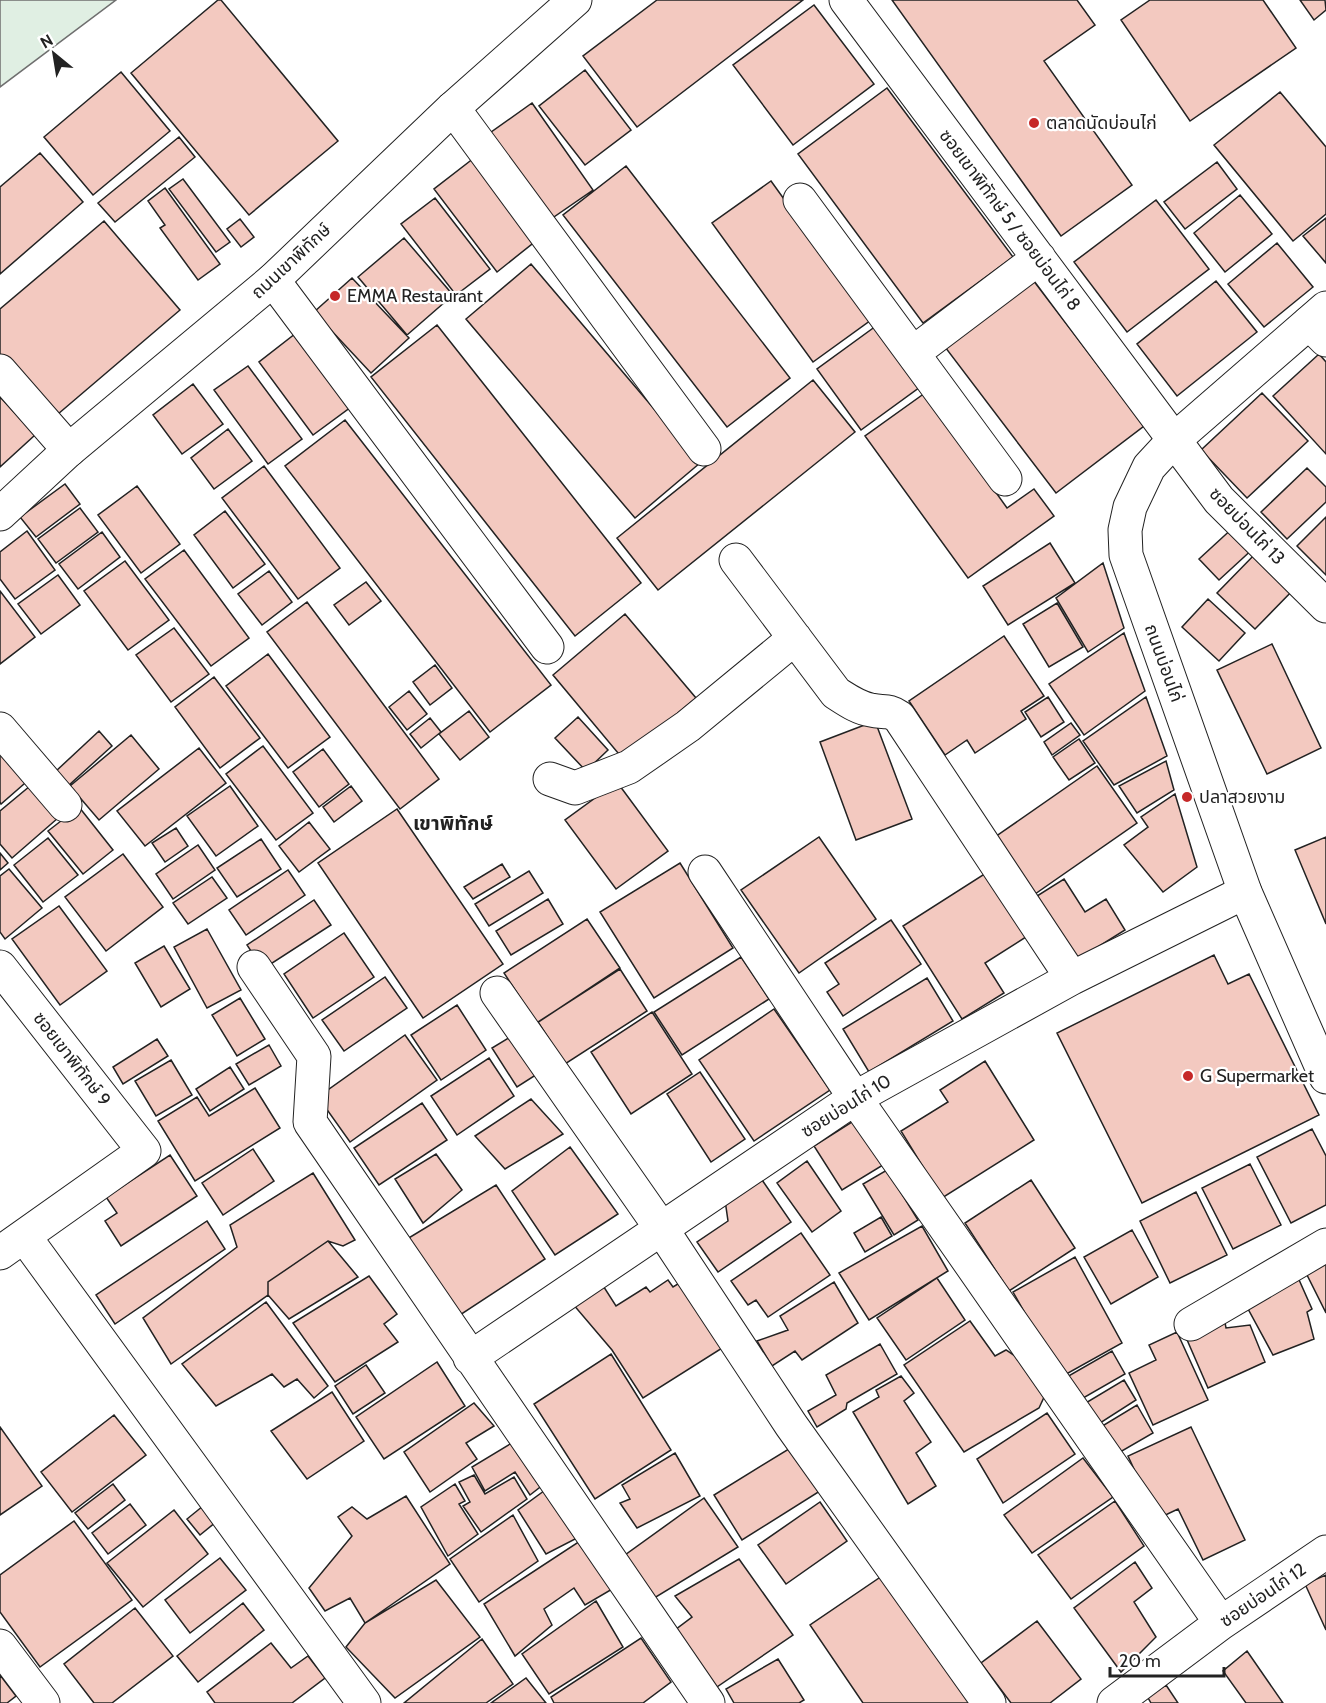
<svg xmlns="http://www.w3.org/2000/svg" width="1326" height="1703" font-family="Cabin,'Noto Sans Thai',sans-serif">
<rect width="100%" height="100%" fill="#fff"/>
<path fill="#e0efe3" stroke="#6f6f6f" stroke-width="1.5" d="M 0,0 L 116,0 L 0,87 Z"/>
<path fill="#f3c9c0" stroke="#222" stroke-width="1.5" d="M 218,0 L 221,0 L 338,141 L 249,215 L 131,73 Z
M 657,0 L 803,0 L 637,127 L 583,56 Z
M 892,0 L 1077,0 L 1095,25 L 1044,61 L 1132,185 L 1061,236 Z
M 1150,0 L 1263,0 L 1296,48 L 1190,121 L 1121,20 Z
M 1300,0 L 1325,0 L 1326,10 L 1314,20 Z
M 814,5 L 874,84 L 793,145 L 733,65 Z
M 585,70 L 631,130 L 585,165 L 539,106 Z
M 121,72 L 170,131 L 93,195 L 44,137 Z
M 887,88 L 1013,257 L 923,323 L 798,154 Z
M 1280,92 L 1326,147 L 1326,214 L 1293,241 L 1214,145 Z
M 532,103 L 593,190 L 548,221 L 487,135 Z
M 179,137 L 195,157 L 115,222 L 98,203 Z
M 40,153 L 83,202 L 0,274 L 0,187 Z
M 474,158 L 537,240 L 497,272 L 434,189 Z
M 1217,162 L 1237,189 L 1185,229 L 1164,202 Z
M 626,166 L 790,378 L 727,427 L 563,215 Z
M 183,179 L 230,242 L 216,252 L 169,189 Z
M 771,181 L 871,320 L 813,362 L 712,223 Z
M 165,188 L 220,264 L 198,280 L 160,228 L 165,225 L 148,201 Z
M 1240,195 L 1272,234 L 1225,272 L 1194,233 Z
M 435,198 L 490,269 L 456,295 L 401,224 Z
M 1156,200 L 1209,269 L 1127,332 L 1074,262 Z
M 1326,218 L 1326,263 L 1303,236 Z
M 240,219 L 254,237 L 241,247 L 227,229 Z
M 104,221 L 180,310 L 51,420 L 0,360 L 0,309 Z
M 404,238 L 453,295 L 407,335 L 358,277 Z
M 1277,243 L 1313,287 L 1264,327 L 1228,284 Z
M 531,264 L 700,463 L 635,518 L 466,319 Z
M 352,278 L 409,338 L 371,373 L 314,312 Z
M 1033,280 L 1144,426 L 1056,493 L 945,347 Z
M 1216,281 L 1257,332 L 1177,396 L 1137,344 Z
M 437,325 L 641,583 L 575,636 L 371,377 Z
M 876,326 L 920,387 L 861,430 L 817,369 Z
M 300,330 L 355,404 L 313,435 L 259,362 Z
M 1319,354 L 1326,362 L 1326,454 L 1273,396 Z
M 248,366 L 302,439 L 268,464 L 214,390 Z
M 813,380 L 855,432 L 658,590 L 617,538 Z
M 193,384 L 223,424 L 182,454 L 153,415 Z
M 925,393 L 1007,508 L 1034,489 L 1054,516 L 968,578 L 865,436 Z
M 1262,393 L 1308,441 L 1247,498 L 1201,450 Z
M 0,397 L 35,435 L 0,467 Z
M 345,420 L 551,685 L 490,732 L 285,466 Z
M 228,429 L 252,461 L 214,489 L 191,458 Z
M 264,466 L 340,568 L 298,599 L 222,498 Z
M 1307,468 L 1326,487 L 1326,502 L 1287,539 L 1261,512 Z
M 65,484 L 80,504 L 36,537 L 20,517 Z
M 137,486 L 180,544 L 141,573 L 98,515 Z
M 80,508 L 98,532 L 56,563 L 38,539 Z
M 225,511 L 265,564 L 233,588 L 194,535 Z
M 1326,517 L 1326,575 L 1297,546 Z
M 1236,525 L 1256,546 L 1219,580 L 1199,559 Z
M 27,531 L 55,570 L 15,599 L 0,579 L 0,552 Z
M 102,532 L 120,557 L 78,589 L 59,564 Z
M 1050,543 L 1075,583 L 1008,625 L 983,586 Z
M 184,550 L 249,638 L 211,666 L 145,579 Z
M 1258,551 L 1296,587 L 1255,629 L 1217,593 Z
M 125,561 L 169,620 L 128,650 L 84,591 Z
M 1103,563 L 1124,628 L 1088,652 L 1056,598 Z
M 269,571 L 292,602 L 262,625 L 238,594 Z
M 58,575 L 80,605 L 41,634 L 18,604 Z
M 366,582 L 381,601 L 349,625 L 334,605 Z
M 0,591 L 35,637 L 0,664 Z
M 1208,599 L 1245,633 L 1219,661 L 1182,627 Z
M 307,602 L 439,779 L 400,809 L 267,632 Z
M 1057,603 L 1083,647 L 1049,667 L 1023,624 Z
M 625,614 L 696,698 L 623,759 L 553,675 Z
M 174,628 L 209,674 L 171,702 L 136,655 Z
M 1124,633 L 1145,691 L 1084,735 L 1049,684 Z
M 1004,636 L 1044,696 L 1021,711 L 1026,719 L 975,753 L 967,740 L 945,755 L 909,701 Z
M 1272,644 L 1321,748 L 1267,774 L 1217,670 Z
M 268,654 L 330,737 L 288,768 L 226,686 Z
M 435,665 L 452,688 L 430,705 L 413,682 Z
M 214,677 L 260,738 L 220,768 L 175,707 Z
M 409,691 L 427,714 L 407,730 L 389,707 Z
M 1048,697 L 1064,722 L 1041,737 L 1025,712 Z
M 1146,697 L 1167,756 L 1114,785 L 1083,741 Z
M 469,711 L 489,737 L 460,760 L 439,734 Z
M 578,717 L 608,750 L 586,771 L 555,738 Z
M 430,718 L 441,732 L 421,748 L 410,734 Z
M 875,721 L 912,819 L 856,840 L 820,742 Z
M 1071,723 L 1080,735 L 1052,755 L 1044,742 Z
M 99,731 L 112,746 L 68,786 L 55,772 Z
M 131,735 L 159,769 L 99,820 L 70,786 Z
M 1079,739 L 1095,763 L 1069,780 L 1053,757 Z
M 0,742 L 32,777 L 1,804 L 0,802 Z
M 263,746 L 313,813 L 276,840 L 226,774 Z
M 199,748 L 226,783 L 145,846 L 117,811 Z
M 323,749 L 349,784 L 319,807 L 293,772 Z
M 1166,761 L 1174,790 L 1137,813 L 1119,786 Z
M 1097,766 L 1137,823 L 1035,894 L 995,837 Z
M 617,782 L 668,851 L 616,889 L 565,820 Z
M 30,786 L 58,818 L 12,858 L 0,844 L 0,811 Z
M 230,786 L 258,826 L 216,856 L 187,816 Z
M 351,786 L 362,801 L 334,822 L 323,807 Z
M 1175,794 L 1197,867 L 1163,892 L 1124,845 L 1148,827 L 1141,817 Z
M 79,807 L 113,850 L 83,874 L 48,831 Z
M 397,809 L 503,964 L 423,1018 L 318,863 Z
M 309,822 L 330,849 L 299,872 L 279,846 Z
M 176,828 L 188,846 L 165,862 L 152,843 Z
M 819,837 L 876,919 L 799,973 L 741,890 Z
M 1326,837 L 1326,924 L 1295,850 Z
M 48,838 L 78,875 L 43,902 L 14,865 Z
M 261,839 L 281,869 L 237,897 L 217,868 Z
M 198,845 L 215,870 L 173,899 L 156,874 Z
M 0,853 L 8,863 L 0,870 Z
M 123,854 L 163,907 L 106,951 L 65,897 Z
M 680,863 L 733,948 L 654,998 L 600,912 Z
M 502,864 L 510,877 L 473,899 L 464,887 Z
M 9,869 L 42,908 L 5,939 L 0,932 L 0,876 Z
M 288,870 L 305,895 L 246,935 L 229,910 Z
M 529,871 L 543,893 L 489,926 L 475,904 Z
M 986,873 L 1026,937 L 985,963 L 1004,993 L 962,1019 L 903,926 Z
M 212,877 L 227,898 L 188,924 L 173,903 Z
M 1064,879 L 1085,912 L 1106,899 L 1125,930 L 1077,960 L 1037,896 Z
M 548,899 L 563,924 L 511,955 L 496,931 Z
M 314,900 L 331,925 L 263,969 L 247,945 Z
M 59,906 L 107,971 L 60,1005 L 12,939 Z
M 587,919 L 620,968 L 537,1023 L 504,973 Z
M 891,920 L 921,964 L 843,1016 L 827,992 L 839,984 L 825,963 Z
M 207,929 L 241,990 L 207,1008 L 174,947 Z
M 344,933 L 374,977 L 313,1018 L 284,974 Z
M 164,946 L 190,989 L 161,1007 L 135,963 Z
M 1214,955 L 1228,984 L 1249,974 L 1319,1115 L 1142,1203 L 1057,1033 Z
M 741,957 L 769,999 L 682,1055 L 654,1012 Z
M 620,969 L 647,1011 L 565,1064 L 538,1022 Z
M 385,977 L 407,1008 L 344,1051 L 322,1020 Z
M 927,978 L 953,1021 L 869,1072 L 843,1029 Z
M 240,998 L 265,1039 L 237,1056 L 212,1015 Z
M 457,1005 L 486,1050 L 441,1080 L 411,1035 Z
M 774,1009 L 830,1090 L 754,1141 L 699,1060 Z
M 652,1012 L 692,1074 L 631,1114 L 591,1052 Z
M 517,1033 L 542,1071 L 517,1087 L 492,1048 Z
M 405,1035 L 437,1080 L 350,1142 L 318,1097 Z
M 157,1039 L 168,1056 L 123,1084 L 113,1067 Z
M 269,1045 L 281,1066 L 249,1085 L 236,1064 Z
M 489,1058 L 514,1096 L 457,1135 L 431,1096 Z
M 171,1060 L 192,1095 L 156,1116 L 135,1081 Z
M 985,1061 L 1034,1140 L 942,1198 L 901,1131 L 948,1102 L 940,1090 Z
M 230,1067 L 244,1089 L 210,1111 L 196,1089 Z
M 700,1072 L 745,1139 L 711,1162 L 667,1094 Z
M 255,1088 L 280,1128 L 195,1181 L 158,1121 L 197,1097 L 209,1116 Z
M 531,1099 L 563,1134 L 505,1169 L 475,1136 Z
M 422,1103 L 447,1140 L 379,1185 L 354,1148 Z
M 855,1120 L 883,1165 L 842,1190 L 814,1146 Z
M 1312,1129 L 1326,1156 L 1326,1205 L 1291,1223 L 1257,1157 Z
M 570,1147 L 618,1214 L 555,1255 L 512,1191 Z
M 253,1149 L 274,1181 L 223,1215 L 202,1183 Z
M 436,1154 L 462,1190 L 423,1223 L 395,1179 Z
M 170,1155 L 197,1196 L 121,1246 L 105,1221 L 117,1213 L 106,1197 Z
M 807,1161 L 841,1211 L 812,1232 L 777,1183 Z
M 1250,1164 L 1281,1225 L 1233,1249 L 1202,1188 Z
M 887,1170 L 918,1220 L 894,1235 L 863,1184 Z
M 313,1173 L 355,1240 L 343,1246 L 328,1241 L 268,1282 L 268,1295 L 171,1364 L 143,1318 L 237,1247 L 230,1225 Z
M 760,1177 L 791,1222 L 718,1272 L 697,1242 L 728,1221 L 725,1200 Z
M 1031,1180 L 1075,1248 L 1009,1291 L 965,1223 Z
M 496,1185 L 545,1259 L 460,1315 L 407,1239 Z
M 1196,1192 L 1227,1255 L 1170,1283 L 1140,1221 Z
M 881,1217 L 892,1236 L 865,1252 L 854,1233 Z
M 207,1221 L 225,1249 L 115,1324 L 96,1295 Z
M 922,1226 L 948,1271 L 869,1320 L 839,1273 Z
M 1132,1230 L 1158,1277 L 1111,1304 L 1084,1257 Z
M 801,1233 L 830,1275 L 768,1317 L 756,1300 L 748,1305 L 731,1281 Z
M 1326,1239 L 1326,1313 L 1296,1253 Z
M 328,1241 L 358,1277 L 289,1319 L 268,1295 L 268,1282 Z
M 1288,1255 L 1312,1309 L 1307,1312 L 1314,1339 L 1273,1355 L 1247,1307 Z
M 1075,1257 L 1122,1343 L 1061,1377 L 1013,1292 Z
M 369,1276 L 397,1314 L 384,1324 L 398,1342 L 335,1382 L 293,1323 Z
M 937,1278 L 965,1320 L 906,1360 L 877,1318 Z
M 686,1279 L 727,1345 L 643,1398 L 612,1350 L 572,1303 L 602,1284 L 616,1306 L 646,1287 L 650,1292 L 668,1280 L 673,1287 Z
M 834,1282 L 858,1323 L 802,1360 L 795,1351 L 772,1366 L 757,1341 L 788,1330 L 780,1316 Z
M 266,1302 L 328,1386 L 314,1398 L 297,1379 L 284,1387 L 272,1374 L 216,1406 L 182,1364 Z
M 1223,1312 L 1226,1328 L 1250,1325 L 1265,1362 L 1208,1388 L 1178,1319 Z
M 970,1321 L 995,1356 L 1006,1350 L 1024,1362 L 1045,1395 L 1039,1408 L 964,1452 L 904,1365 Z
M 1177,1332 L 1208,1400 L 1153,1425 L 1129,1373 L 1156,1360 L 1149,1345 Z
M 880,1344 L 897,1374 L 847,1403 L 846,1409 L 817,1427 L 808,1411 L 836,1395 L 826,1375 Z
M 1112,1351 L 1125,1374 L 1078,1401 L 1065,1378 Z
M 611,1354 L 671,1450 L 595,1499 L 534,1404 Z
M 437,1362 L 465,1406 L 384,1459 L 356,1417 Z
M 366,1365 L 385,1393 L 353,1414 L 335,1386 Z
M 901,1376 L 914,1393 L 904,1401 L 931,1442 L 916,1453 L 936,1486 L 908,1504 L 853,1412 L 879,1397 L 876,1390 Z
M 1124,1380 L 1136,1400 L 1097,1425 L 1084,1404 Z
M 332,1392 L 364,1441 L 307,1479 L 271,1431 Z
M 474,1403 L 494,1426 L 466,1443 L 477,1459 L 430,1492 L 404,1452 Z
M 1137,1405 L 1153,1433 L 1115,1455 L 1099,1428 Z
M 1047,1413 L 1075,1454 L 1003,1503 L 977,1459 Z
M 114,1415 L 146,1455 L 72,1512 L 41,1472 Z
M 0,1427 L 42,1486 L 0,1515 Z
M 1191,1427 L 1245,1540 L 1203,1560 L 1178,1509 L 1157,1519 L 1128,1456 Z
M 515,1441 L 544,1484 L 530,1495 L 515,1472 L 485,1491 L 472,1467 Z
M 792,1447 L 820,1491 L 742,1540 L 714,1495 Z
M 675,1453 L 700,1496 L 637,1528 L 620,1503 L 630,1499 L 622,1485 Z
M 1083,1458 L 1113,1497 L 1032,1553 L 1004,1515 Z
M 474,1475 L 485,1494 L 514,1477 L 527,1499 L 481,1532 L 463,1506 L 470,1502 L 459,1482 Z
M 113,1484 L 125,1500 L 88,1529 L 75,1513 Z
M 455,1484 L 465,1501 L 459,1504 L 478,1534 L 448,1556 L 421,1507 Z
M 548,1488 L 581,1536 L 546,1554 L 518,1510 Z
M 406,1496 L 450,1564 L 365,1623 L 350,1598 L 325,1611 L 309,1588 L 352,1536 L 338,1517 L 352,1507 L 367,1519 Z
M 704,1498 L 738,1547 L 651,1600 L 625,1555 Z
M 1115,1501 L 1144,1546 L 1071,1599 L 1038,1555 Z
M 820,1502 L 847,1541 L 786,1584 L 758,1545 Z
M 130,1504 L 146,1525 L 108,1554 L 92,1533 Z
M 203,1506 L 216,1522 L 200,1535 L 187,1519 Z
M 174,1510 L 208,1554 L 143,1607 L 107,1563 Z
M 513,1515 L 538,1561 L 479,1602 L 450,1559 Z
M 74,1521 L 132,1600 L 40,1667 L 0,1612 L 0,1575 Z
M 580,1541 L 614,1588 L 585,1605 L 574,1588 L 544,1609 L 552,1625 L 515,1656 L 484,1604 Z
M 220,1558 L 246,1590 L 190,1633 L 165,1600 Z
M 739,1559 L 793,1635 L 711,1691 L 671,1633 L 692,1617 L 675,1596 Z
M 1135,1562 L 1152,1588 L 1134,1602 L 1156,1637 L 1121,1672 L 1074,1608 Z
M 1326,1575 L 1326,1630 L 1305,1584 Z
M 882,1576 L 969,1703 L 863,1703 L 810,1625 Z
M 436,1580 L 480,1637 L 395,1698 L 346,1647 L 365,1623 Z
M 596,1601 L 623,1647 L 549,1694 L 522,1654 Z
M 243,1603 L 264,1630 L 198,1682 L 177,1656 Z
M 135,1608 L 173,1656 L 112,1703 L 94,1703 L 64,1664 Z
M 1037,1621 L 1081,1679 L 1050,1703 L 1011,1703 L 981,1663 Z
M 641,1638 L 671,1682 L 643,1703 L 554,1703 L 551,1697 Z
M 482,1639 L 513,1684 L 486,1703 L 404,1703 Z
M 271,1643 L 291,1668 L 308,1656 L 325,1678 L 292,1703 L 215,1703 L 207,1692 Z
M 1247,1651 L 1283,1703 L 1246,1703 L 1223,1671 Z
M 778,1659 L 804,1700 L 799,1703 L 734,1703 L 726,1689 Z
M 0,1675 L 16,1696 L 7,1703 L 0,1703 Z
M 526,1678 L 546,1703 L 491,1703 Z
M 1166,1685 L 1178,1703 L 1151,1703 L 1147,1696 Z"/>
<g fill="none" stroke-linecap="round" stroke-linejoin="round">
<g stroke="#222" stroke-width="35">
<path id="minor" d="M 846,0 L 1219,500 L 1326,606
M 453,108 L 704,449
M 800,200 L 1005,479
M 273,280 L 547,647
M 1309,323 L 1326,340
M 913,353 L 1039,258
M 0,371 L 69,450
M 736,560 L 836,693 C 847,700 858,708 871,710 C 883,713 888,709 899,717 L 1072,978
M 0,729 L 65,805
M 550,779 L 575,788 L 629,767 L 688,726 L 795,638
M 705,872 L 855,1098 L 1221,1623
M 0,967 L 144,1151 L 0,1253
M 254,967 L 314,1056 L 310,1122 L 708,1703
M 497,993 L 661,1228 L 791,1425 L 989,1703
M 24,1236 L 364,1703
M 1191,1324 L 1326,1245
M 470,1358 L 855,1098 L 1072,978 L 1245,892
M 0,1646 L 43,1703
M 1114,1703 L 1221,1623 L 1326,1552"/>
</g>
<g stroke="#222" stroke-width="35">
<path id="tertiary" d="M 1326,308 L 1174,440 L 1149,467 L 1130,507 L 1125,530 L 1126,555 L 1245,892 L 1326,1077
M 0,514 L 69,450 L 273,280 L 453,108 L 575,0"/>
</g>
<use href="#minor" stroke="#fff" stroke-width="33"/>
<use href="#tertiary" stroke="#fff" stroke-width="33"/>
</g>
<g fill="#c62828" stroke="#fff" stroke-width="2">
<circle cx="1034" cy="123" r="6"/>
<circle cx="335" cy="296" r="6"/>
<circle cx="1187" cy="797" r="6"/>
<circle cx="1188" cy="1076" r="6"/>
</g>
<g text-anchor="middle" stroke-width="4.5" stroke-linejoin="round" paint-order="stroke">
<g font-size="18" fill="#222" stroke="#fff" text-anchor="start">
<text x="1046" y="129">ตลาดนัดบ่อนไก่</text>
<text x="347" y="302">EMMA Restaurant</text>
<text x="1199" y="803">ปลาสวยงาม</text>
<text x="1200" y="1082">G Supermarket</text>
</g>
<g font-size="18" fill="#222" stroke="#fff">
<text transform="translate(1010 220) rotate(53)" y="6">ซอยเขาพิทักษ์ 5 / ซอยบ่อนไก่ 8</text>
<text transform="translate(291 261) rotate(-43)" y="6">ถนนเขาพิทักษ์</text>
<text transform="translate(1247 526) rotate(46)" y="6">ซอยบ่อนไก่ 13</text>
<text transform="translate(1164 663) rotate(70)" y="6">ถนนบ่อนไก่</text>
<text transform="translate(72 1059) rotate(52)" y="6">ซอยเขาพิทักษ์ 9</text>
<text transform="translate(846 1106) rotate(-32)" y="6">ซอยบ่อนไก่ 10</text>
<text transform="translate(1263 1595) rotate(-34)" y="6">ซอยบ่อนไก่ 12</text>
</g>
<g font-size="20" font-weight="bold" fill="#222" stroke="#fff">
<text x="453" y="830">เขาพิทักษ์</text>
</g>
</g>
<g transform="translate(54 54) rotate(330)" stroke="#ffffff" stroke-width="4.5" paint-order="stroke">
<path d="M0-4.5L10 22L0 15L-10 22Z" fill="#222222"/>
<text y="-9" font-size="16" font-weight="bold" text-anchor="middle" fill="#222222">N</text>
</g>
<path d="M1110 1667v9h114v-9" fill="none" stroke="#222222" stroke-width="3"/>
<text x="1119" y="1667" font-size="18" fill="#222222" stroke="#ffffff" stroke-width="4.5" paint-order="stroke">20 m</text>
</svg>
